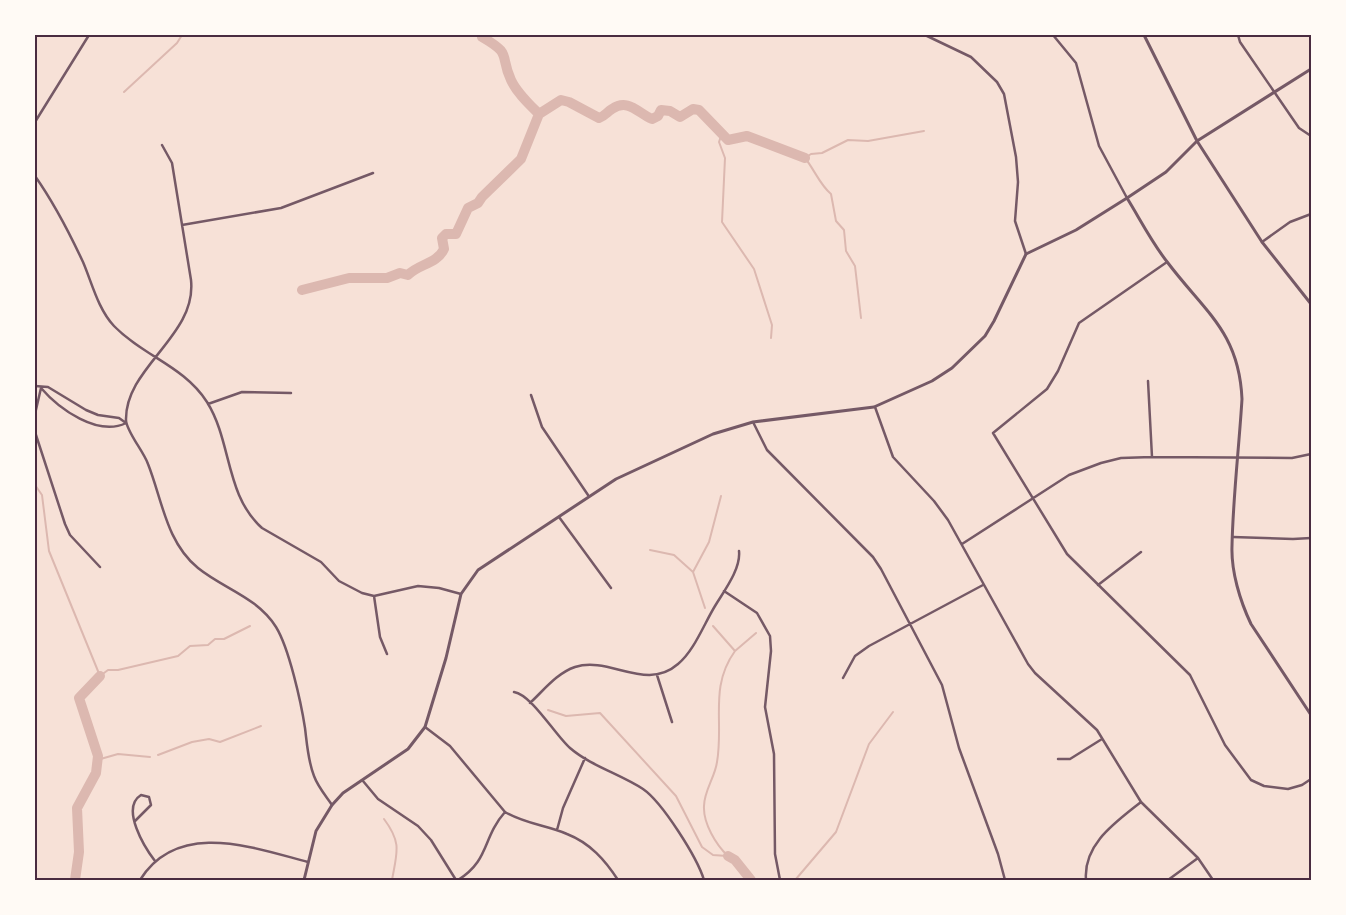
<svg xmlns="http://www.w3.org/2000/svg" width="1346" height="915" font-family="Merriweather,serif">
<rect width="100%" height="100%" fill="#f7e1d7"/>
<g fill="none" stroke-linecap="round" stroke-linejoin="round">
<path stroke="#dcb8b0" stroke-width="2" d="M 124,92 L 177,43 L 182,35
M 722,133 L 719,142 L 725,158 L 722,222 L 754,269 L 772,325 L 771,338
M 861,318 L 855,266 L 846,251 L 844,230 L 836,221 L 831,194 C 820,185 814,169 805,158 L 811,154 L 822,153 L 848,140 L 868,141 L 924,131
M 35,485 L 42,495 L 49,551 L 100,676 L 108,670 L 118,670 L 178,656 L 190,646 L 208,645 L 215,639 L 224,639 L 250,626
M 650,550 L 674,555 L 693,572
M 705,608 L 693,572 L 709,542 L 721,496
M 713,626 L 735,651 C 709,687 724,722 717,762 C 715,777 704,791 704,806 C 703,823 716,845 728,856
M 735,651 L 756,633
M 548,710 L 566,716 L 600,713 L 676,796 L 702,847 L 713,855 L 727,856
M 158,755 L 192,742 L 209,739 L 220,742 L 261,726
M 97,760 L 118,754 L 150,757
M 384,819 C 402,843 397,852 392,880
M 796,879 L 836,832 L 869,744 L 893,712"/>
<path stroke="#dcb8b0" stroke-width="10" d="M 483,35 L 482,37 C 513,55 499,54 511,80 C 517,93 529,104 539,114 L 561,100 L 569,102 L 599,118 C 605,116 607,112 612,109 C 628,98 638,113 652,119 L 658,116 L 661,110 L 670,111 L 680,117 L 693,109 L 699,110 L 728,140 L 747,136 L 805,158
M 302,290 L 349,278 L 387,278 L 400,273 L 408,275 C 418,264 437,264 444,249 L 442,238 L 446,234 L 456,234 L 468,208 L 478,203 L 482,197 L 521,159 L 539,114
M 728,856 L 735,860 L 751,880
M 75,880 L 79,852 L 77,808 L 96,773 L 98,756 L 79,698 L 100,676"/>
<path stroke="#755966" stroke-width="2.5" d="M 925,35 L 971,57 L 997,82 L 1004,94 L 1016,157 L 1018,182 L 1015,221 L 1026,254
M 1053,35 L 1076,63 L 1099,146 L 1127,198
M 1238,35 L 1240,42 L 1299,128 L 1311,136
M 35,122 L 89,35
M 162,145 L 172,163 L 191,280 C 197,336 125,367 126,420 C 126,431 144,452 148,464 C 162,499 166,542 198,568 C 224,589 257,597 276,627 C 289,648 301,702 305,728 C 307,744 308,761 314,776 C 318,787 326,796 332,805
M 35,176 C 54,203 69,232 83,262 C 92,283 98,309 114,326 C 143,356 184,366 207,402 C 232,442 225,495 262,528 L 321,562 L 339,581 L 362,593 L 374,596 L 418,586 L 439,588 L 461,594
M 182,225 L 281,208 L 373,173
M 1262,242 L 1290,222 L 1311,214
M 1167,262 L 1079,323 L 1058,371 L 1047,389 L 993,433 L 1067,554 L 1190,675 L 1225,745 L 1251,780 L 1264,786 L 1288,789 L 1302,785 L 1311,779
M 1148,381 L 1152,457
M 35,386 L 48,387 L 86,410 L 98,415 L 119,418 L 126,423 C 98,437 59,409 41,388
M 531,395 L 542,427 L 588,495
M 208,404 L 242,392 L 291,393
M 875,407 L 893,457 L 934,501 L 948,520 L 1028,664 L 1035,673 L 1097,730 L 1141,802 L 1198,858 L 1213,880
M 35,414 L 41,388
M 753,422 L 767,450 L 873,557 L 881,569 L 942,685 L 959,748 L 998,854 L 1005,880
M 35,432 L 65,524 L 70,535 L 100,567
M 559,517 L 611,588
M 1233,537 L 1293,539 L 1311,538
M 962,544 L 1069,475 L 1101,463 L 1121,458 L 1152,457 L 1292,458 L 1311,454
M 1098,585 L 1141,552
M 724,591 L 757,613 L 770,636 L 771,651 L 765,707 L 774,754 L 775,854 L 780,880
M 374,596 L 380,637 L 387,654
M 35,624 L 35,630
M 657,675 L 672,722
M 843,678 L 855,656 L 869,646 L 983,585
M 514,692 C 532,695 555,735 570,748 C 591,766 620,774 643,789 C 662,802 697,857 704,880
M 530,703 C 544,690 557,673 575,667 C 610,656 646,692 678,664 C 694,651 704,624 715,606 C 724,591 741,569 739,551
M 425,727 L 450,746 L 505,812 C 525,824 546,825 567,834 C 590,843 605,860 618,880
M 1058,759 L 1070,759 L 1102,739
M 363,781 L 378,799 L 418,826 L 431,840 L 456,880
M 135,821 L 151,805 L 149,797 L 141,795 C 120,808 145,848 155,861
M 557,830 L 563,808 L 585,758
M 140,880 C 178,819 254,848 308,862
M 458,880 C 490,860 482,838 505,812
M 1086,880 C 1083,844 1116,822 1141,802
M 1168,880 L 1198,858"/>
<path stroke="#755966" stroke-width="3" d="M 1144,35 L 1197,141 L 1262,242 L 1311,304
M 1127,198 C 1140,219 1152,243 1168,263 C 1205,312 1239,332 1242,399 C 1239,448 1233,497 1232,546 C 1231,571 1240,601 1251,624 L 1311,715
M 304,880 L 316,831 L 332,805 L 343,793 L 408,749 L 425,727 L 446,658 L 461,594 L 478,570 L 616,479 L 713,434 L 753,422 L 874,407 L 932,381 L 952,368 L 985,336 L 994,321 L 1026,254 L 1076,230 L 1127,198 L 1166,172 L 1197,141 L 1311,69"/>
</g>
<rect width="1346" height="915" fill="none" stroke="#fffaf5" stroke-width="72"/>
<rect x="36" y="36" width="1274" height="843" fill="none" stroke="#4a2c40" stroke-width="2"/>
</svg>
